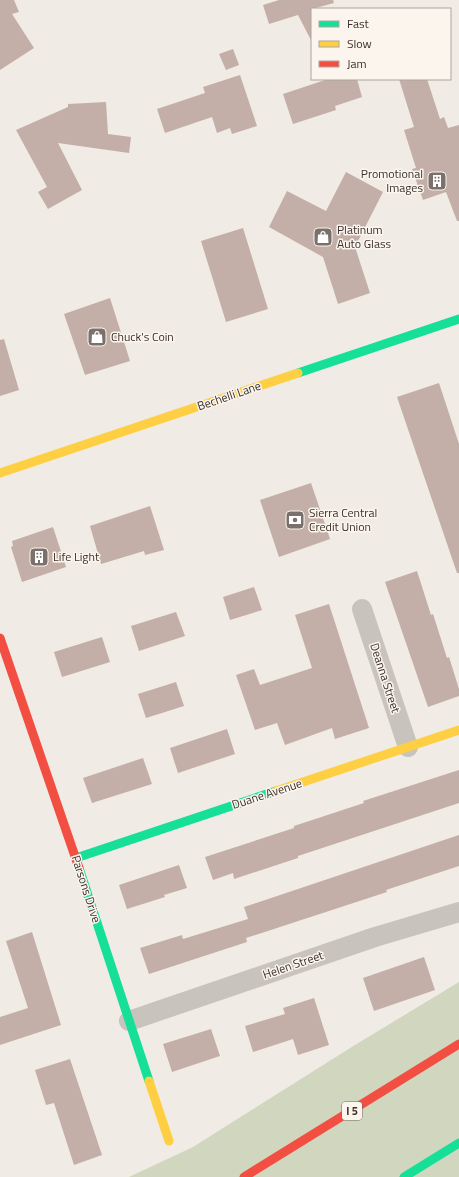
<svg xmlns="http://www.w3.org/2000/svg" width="459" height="1177" font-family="'Titillium Web',sans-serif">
<rect width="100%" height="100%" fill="#f0ebe5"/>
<path fill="#d1d6bf" d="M 459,982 L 459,1177 L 129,1177 L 193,1147 L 355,1045 Z"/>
<path fill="#c3afa7" d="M 0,0 L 14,0 L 19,12 L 12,14 L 34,48 L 0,70 Z
M 279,0 L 333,0 L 334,3 L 312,9 L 312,42 L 298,15 L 269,24 L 263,5 Z
M 233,49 L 239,65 L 226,70 L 219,54 Z
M 240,75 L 257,126 L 232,134 L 230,128 L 217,133 L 212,117 L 165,133 L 157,109 L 205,93 L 203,87 Z
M 328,79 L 357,79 L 362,97 L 335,106 L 336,110 L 293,124 L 283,94 Z
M 399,79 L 427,79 L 440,119 L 444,117 L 448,128 L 459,125 L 459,221 L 457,221 L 446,192 L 423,200 L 412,169 L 416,168 L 404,130 L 414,127 Z
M 106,102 L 108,134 L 131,137 L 129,153 L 58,143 L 82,190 L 48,209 L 38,192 L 47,187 L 16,130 L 68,107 L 68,104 Z
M 346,172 L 383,192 L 355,247 L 370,293 L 338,304 L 323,257 L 269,227 L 287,191 L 326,211 Z
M 243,228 L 268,309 L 226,322 L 201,241 Z
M 110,298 L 130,361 L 85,375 L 64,314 Z
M 4,339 L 19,390 L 0,396 L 0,340 Z
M 439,383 L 459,444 L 459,573 L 457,573 L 397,397 Z
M 311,483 L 330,539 L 279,557 L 260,500 Z
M 150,506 L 164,550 L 145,555 L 144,551 L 101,564 L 90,526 Z
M 53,527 L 66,567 L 22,582 L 11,547 L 13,546 L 12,541 Z
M 417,571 L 431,615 L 433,614 L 447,658 L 449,657 L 459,689 L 459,696 L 428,707 L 385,582 Z
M 254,587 L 262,610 L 230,620 L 223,597 Z
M 329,604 L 369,728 L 335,739 L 332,728 L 285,745 L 277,723 L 255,730 L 236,675 L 254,669 L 260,685 L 312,668 L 295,615 Z
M 176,612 L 185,636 L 139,651 L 131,626 Z
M 102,637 L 110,662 L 62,677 L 54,652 Z
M 176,682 L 184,706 L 146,718 L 138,694 Z
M 227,729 L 235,754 L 178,773 L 170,748 Z
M 143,758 L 152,784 L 92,803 L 83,778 Z
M 459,770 L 459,803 L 298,856 L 298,858 L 234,879 L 233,873 L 213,880 L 205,857 L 294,828 L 294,826 L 364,803 L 363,801 Z
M 459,835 L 459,866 L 386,890 L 387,892 L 246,938 L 247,942 L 149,974 L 140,948 L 182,935 L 183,939 L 248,919 L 244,907 Z
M 179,865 L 187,888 L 164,895 L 165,897 L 127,909 L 119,885 Z
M 32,932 L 61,1025 L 0,1045 L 0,1017 L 28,1008 L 6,941 Z
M 424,957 L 435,990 L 374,1011 L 363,978 Z
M 314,998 L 329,1045 L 298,1055 L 293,1039 L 253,1052 L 245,1026 L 285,1014 L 283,1008 Z
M 211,1029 L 220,1056 L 172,1072 L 163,1044 Z
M 70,1059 L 102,1155 L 74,1165 L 54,1103 L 46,1105 L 35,1070 Z"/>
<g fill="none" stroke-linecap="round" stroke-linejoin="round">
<path stroke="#c9c3be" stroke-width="20" d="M 362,609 L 408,747
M 129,1021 L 375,937 L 459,912"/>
<path stroke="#16e098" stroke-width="9" d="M 298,373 L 459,319
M 76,858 L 276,791
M 79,868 L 149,1081
M 404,1177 L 459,1143"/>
<path stroke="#ffcf43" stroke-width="9" d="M 0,473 L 298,373
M 276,791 L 459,730
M 149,1081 L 169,1141"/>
<path stroke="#f24e42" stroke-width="9" d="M 0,638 L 79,868
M 244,1177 L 459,1044"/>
</g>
<defs>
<g id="building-square" transform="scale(1)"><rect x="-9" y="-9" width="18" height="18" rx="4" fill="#7a716c" stroke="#fbf5ee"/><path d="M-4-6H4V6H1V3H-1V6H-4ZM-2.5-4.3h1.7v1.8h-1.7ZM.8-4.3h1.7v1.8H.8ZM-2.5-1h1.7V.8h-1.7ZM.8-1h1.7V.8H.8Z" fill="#fff"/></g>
<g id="shop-square" transform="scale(1)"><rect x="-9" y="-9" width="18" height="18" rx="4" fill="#7a716c" stroke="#fbf5ee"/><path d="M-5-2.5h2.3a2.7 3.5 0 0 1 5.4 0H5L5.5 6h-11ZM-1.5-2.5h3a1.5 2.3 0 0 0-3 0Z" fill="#fff"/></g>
<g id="bank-square" transform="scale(1)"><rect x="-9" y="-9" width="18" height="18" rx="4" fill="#7a716c" stroke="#fbf5ee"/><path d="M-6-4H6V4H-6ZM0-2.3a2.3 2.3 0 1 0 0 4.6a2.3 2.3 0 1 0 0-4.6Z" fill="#fff"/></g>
</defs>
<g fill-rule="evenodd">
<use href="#building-square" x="437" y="181"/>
<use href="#shop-square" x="323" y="237"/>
<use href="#shop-square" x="97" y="337"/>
<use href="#bank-square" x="295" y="520"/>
<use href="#building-square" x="39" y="557"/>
</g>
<g text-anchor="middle" stroke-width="3" stroke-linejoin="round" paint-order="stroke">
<rect fill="#fbf5ee" stroke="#756b66" stroke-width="1" x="342" y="1102" width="20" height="18" rx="3"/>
<g font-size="11" font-weight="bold" fill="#3b302b">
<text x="352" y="1115">I 5</text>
</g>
<g font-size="12" fill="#3b302b" stroke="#fbf5ee" text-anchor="start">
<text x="423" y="178" text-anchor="end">Promotional<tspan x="423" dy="14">Images</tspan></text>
<text x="337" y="234">Platinum<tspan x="337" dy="14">Auto Glass</tspan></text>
<text x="111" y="341">Chuck's Coin</text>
<text x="309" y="517">Sierra Central<tspan x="309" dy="14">Credit Union</tspan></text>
<text x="53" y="561">Life Light</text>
</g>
<g font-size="12" fill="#3b302b" stroke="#fbf5ee">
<text transform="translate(229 396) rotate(-19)" y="4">Bechelli Lane</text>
<text transform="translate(385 678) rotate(72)" y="4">Deanna Street</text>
<text transform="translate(267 794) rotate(-18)" y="4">Duane Avenue</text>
<text transform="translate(86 889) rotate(72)" y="4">Parsons Drive</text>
<text transform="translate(293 965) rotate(-19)" y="4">Helen Street</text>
</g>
</g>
<rect x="311" y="8" width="140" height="72" fill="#fbf5ee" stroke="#aea6a0"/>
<rect x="319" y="21" width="20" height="6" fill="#16e098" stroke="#aea6a0"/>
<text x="347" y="28" font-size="12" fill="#3b302b">Fast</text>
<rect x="319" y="41" width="20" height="6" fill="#ffcf43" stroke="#aea6a0"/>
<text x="347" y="48" font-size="12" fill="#3b302b">Slow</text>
<rect x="319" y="61" width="20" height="6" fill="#f24e42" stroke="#aea6a0"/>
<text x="347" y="68" font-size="12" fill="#3b302b">Jam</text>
</svg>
